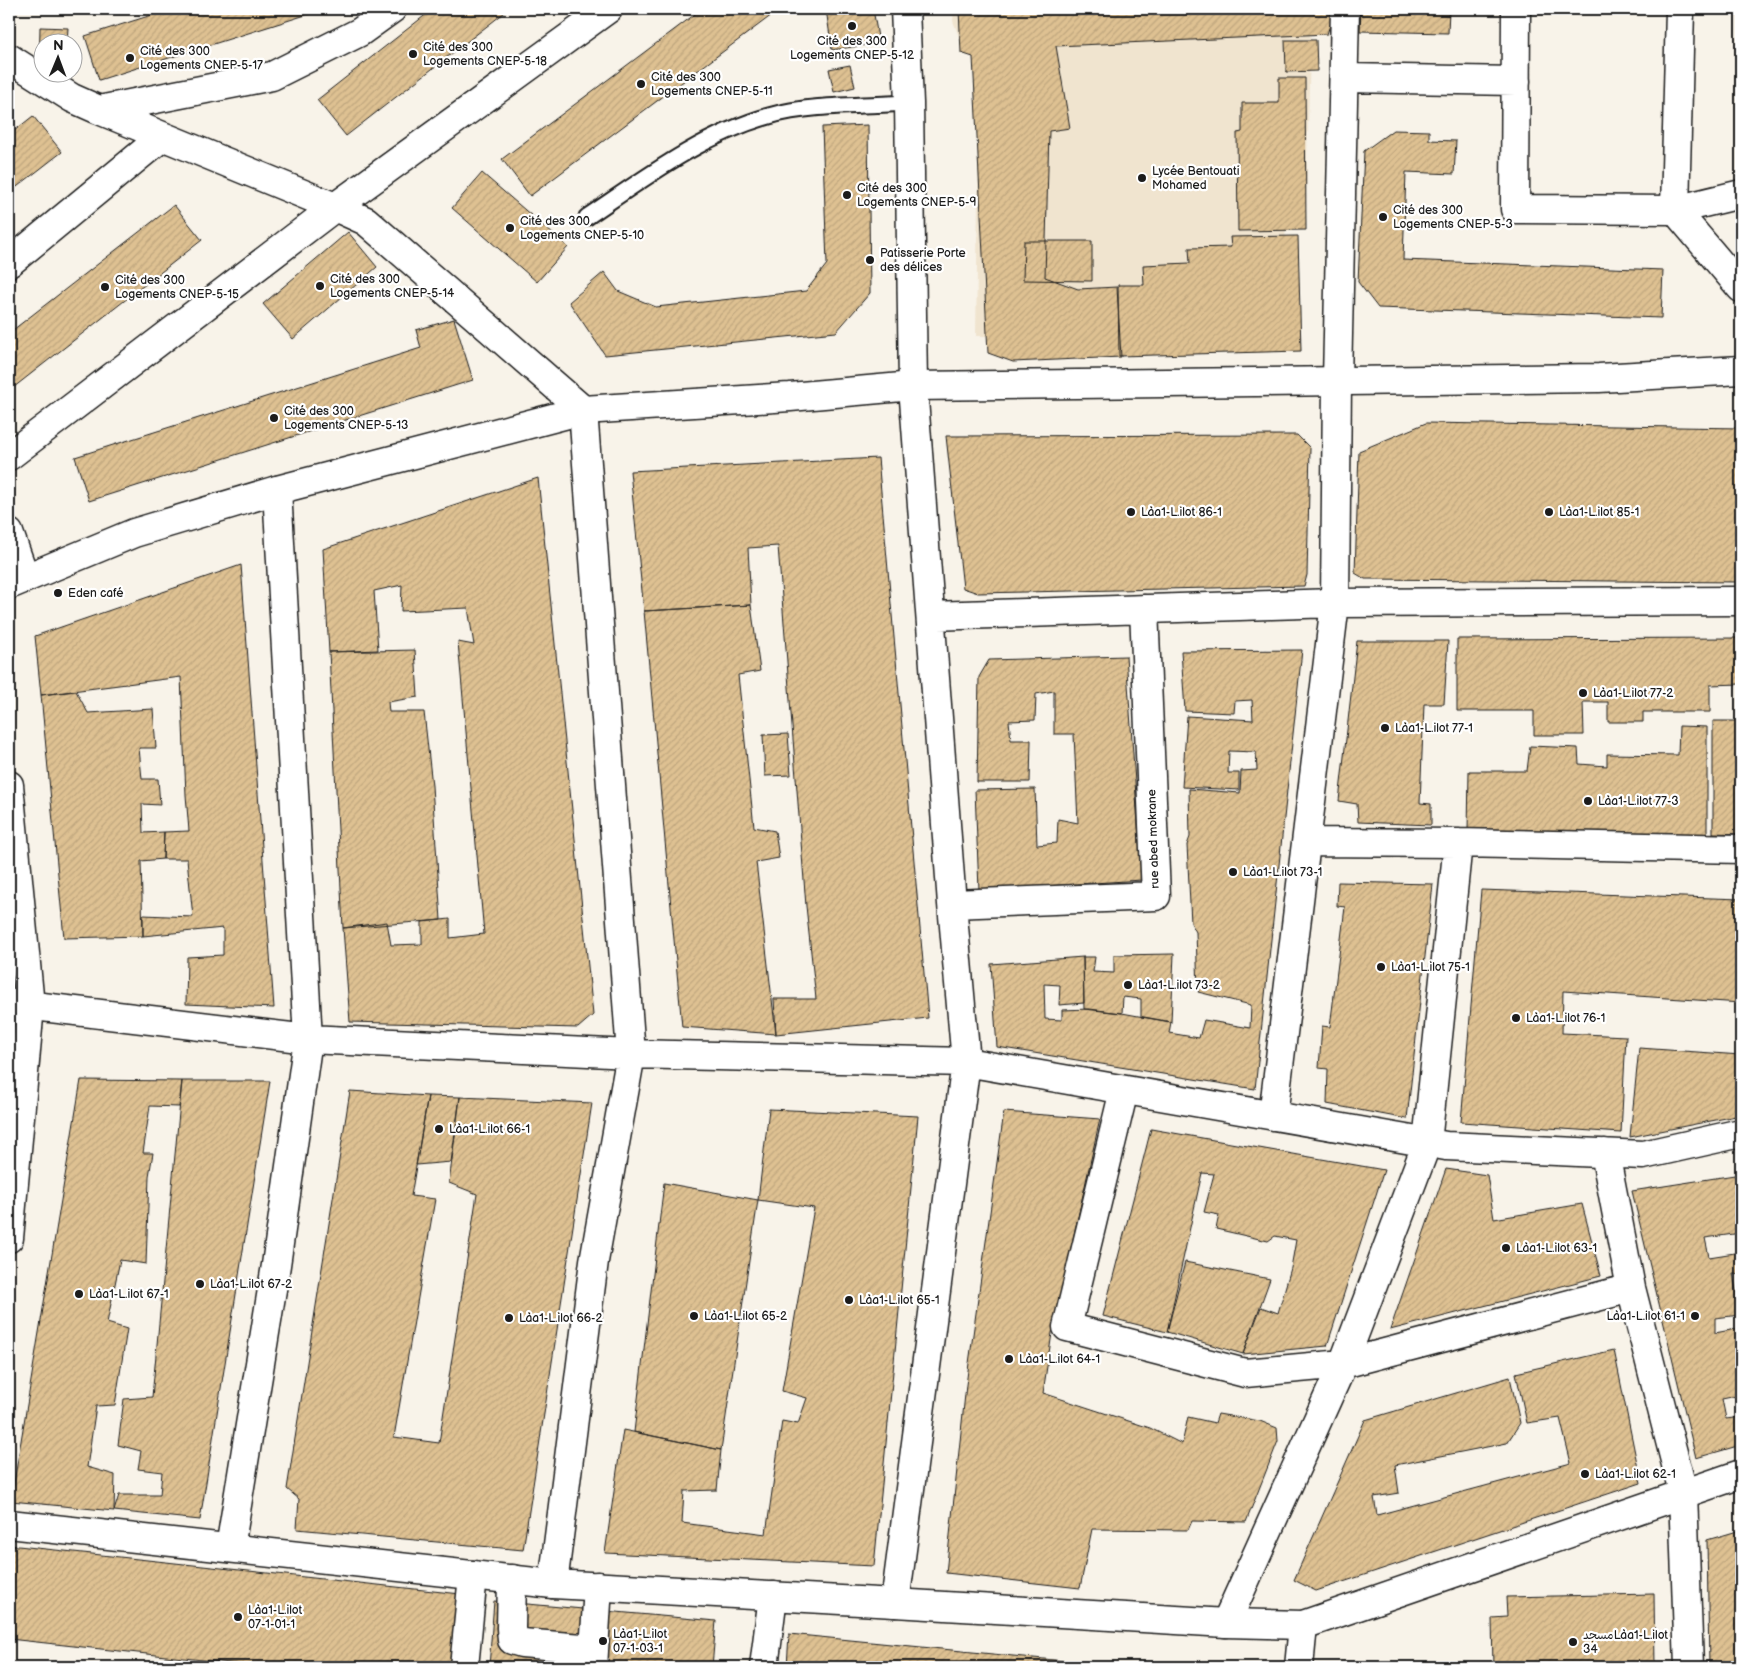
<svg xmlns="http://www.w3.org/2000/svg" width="1750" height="1676" font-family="'Balsamiq Sans','Playpen Sans Arabic',sans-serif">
<defs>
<pattern id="building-hatch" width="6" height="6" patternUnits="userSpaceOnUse" patternTransform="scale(1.25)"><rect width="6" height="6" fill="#dec192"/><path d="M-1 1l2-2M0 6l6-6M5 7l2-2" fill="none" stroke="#bea57d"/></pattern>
</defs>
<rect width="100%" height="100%" fill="#f8f3e9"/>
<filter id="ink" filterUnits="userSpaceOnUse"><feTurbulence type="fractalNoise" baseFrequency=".02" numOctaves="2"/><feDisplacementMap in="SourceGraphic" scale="10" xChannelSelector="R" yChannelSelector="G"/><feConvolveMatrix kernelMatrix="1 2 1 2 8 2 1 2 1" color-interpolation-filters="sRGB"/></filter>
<g filter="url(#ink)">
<path fill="#f0e4cf" d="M 954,9 L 1311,9 L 1306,202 L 1286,211 L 1283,338 L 976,336 L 980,63 L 961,42 L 953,21 Z"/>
<path fill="url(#building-hatch)" stroke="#1c1c1c" d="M 171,9 L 310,9 L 312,13 L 99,80 L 85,36 Z
M 433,9 L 509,9 L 346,136 L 317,100 Z
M 702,9 L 780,9 L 530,196 L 502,159 Z
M 826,9 L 873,9 L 879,43 L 832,50 Z
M 959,9 L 1333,9 L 1333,16 L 1327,34 L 1056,46 L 1070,128 L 1049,131 L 1045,277 L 1078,289 L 1117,287 L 1121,357 L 1013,362 L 988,353 L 973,57 L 961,53 Z
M 1361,9 L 1449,9 L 1448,33 L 1360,31 Z
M 1740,9 L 1741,9 L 1741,121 L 1738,118 Z
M 40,27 L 68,28 L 67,42 L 42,42 L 42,72 L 39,72 Z
M 1285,40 L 1316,40 L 1317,71 L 1286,72 Z
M 850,65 L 855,87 L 834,92 L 829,69 Z
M 1279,78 L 1305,78 L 1306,230 L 1238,231 L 1237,133 L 1242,132 L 1242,103 L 1279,103 Z
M 33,116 L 62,152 L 9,193 L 9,135 Z
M 868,125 L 870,293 L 836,332 L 605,355 L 569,302 L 604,272 L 618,291 L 656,307 L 806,291 L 827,264 L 822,127 Z
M 1393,130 L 1429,131 L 1429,140 L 1456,141 L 1454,174 L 1406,172 L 1403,260 L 1663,270 L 1661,318 L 1378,308 L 1358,282 L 1364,151 Z
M 482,173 L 568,247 L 537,282 L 452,208 Z
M 174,205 L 202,240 L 9,391 L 9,333 Z
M 348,232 L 377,267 L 293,339 L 263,304 Z
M 1298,236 L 1301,351 L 1119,356 L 1118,285 L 1144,285 L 1143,265 L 1190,263 L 1189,248 L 1231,247 L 1230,237 Z
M 1024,241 L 1092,241 L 1092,281 L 1023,280 Z
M 454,319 L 473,380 L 89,501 L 75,457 L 421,348 L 416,330 Z
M 1426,423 L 1741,428 L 1741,582 L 1365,579 L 1355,573 L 1359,451 Z
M 1297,435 L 1310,448 L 1307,575 L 1304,586 L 978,593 L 963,588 L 946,436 Z
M 878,458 L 928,1018 L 776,1034 L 774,999 L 816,999 L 806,906 L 778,546 L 748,548 L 751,605 L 644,611 L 630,471 Z
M 538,478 L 593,1015 L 578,1028 L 350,1022 L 343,928 L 387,922 L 391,945 L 422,944 L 422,922 L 450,919 L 450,938 L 484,934 L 458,642 L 474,645 L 468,608 L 401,611 L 402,585 L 374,591 L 378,650 L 329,652 L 323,549 Z
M 241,565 L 274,1008 L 186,1004 L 187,957 L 223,955 L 223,928 L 143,936 L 143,915 L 193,917 L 187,859 L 163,859 L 164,832 L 189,831 L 186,795 L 181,677 L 41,695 L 35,636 Z
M 751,605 L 760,671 L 738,675 L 754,827 L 775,831 L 779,858 L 756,862 L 776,1034 L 682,1027 L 644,611 Z
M 1741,638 L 1741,684 L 1710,685 L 1710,712 L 1643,712 L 1643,722 L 1608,722 L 1608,702 L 1583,702 L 1584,735 L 1534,735 L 1534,711 L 1457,711 L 1457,639 Z
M 1357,641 L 1448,641 L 1444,704 L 1424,704 L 1420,803 L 1431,804 L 1431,825 L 1358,822 L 1357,804 L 1339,801 Z
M 415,650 L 418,697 L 388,702 L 389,712 L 424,712 L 432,786 L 441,920 L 343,928 L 329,652 Z
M 1302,650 L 1255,1089 L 997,1047 L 991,964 L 1083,957 L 1084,1003 L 1059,1005 L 1060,985 L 1044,984 L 1045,1019 L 1062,1020 L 1062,1010 L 1089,1009 L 1122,1013 L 1171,1022 L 1169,1033 L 1199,1038 L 1204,1020 L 1250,1028 L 1251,1005 L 1198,992 L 1196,932 L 1191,923 L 1187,845 L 1190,837 L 1189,789 L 1240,793 L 1241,771 L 1257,770 L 1256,752 L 1229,751 L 1228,773 L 1239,773 L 1239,790 L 1182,787 L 1187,716 L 1253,720 L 1252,700 L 1235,701 L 1234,713 L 1185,711 L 1181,651 Z
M 1126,656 L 1142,880 L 979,890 L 975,790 L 1035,789 L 1037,845 L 1057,843 L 1058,819 L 1078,823 L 1074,734 L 1054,734 L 1054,691 L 1036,694 L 1035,720 L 1009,721 L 1011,740 L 1031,740 L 1030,782 L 977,782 L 979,677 L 989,660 Z
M 76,691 L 88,713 L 153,709 L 156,748 L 139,748 L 142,779 L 158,779 L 160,805 L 142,804 L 143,833 L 164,832 L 163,859 L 141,861 L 143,936 L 64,938 L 41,695 Z
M 1713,721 L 1741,721 L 1741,834 L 1713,833 Z
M 1679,726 L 1707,727 L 1707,837 L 1468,831 L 1469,771 L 1527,771 L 1530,746 L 1578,748 L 1579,764 L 1607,766 L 1607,754 L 1678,755 Z
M 788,734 L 791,775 L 765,776 L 763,735 Z
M 1338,882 L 1433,884 L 1407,1119 L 1327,1104 L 1328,1069 L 1319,1068 L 1322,1026 L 1330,1027 L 1345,907 L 1337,906 Z
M 1481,890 L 1741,899 L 1741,1003 L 1563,991 L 1562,1033 L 1626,1036 L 1621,1133 L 1461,1122 Z
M 1174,954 L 1171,1022 L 1141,1017 L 1141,999 L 1123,997 L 1122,1013 L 1084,1009 L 1083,957 L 1095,957 L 1093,972 L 1114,973 L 1114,955 Z
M 1639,1048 L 1741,1055 L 1741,1115 L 1630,1137 Z
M 81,1080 L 182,1081 L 179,1107 L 150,1106 L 143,1153 L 153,1153 L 149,1176 L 146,1264 L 120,1260 L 107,1323 L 127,1329 L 115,1405 L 96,1406 L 87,1467 L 115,1475 L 114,1511 L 11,1501 Z
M 182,1081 L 270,1081 L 200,1520 L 114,1511 L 119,1495 L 160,1495 L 162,1472 L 138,1469 L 141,1451 L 118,1445 L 124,1399 L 152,1397 Z
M 350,1091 L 428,1096 L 411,1196 L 435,1199 L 394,1437 L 439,1443 L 477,1194 L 449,1183 L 460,1097 L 592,1103 L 523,1550 L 297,1529 L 299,1499 L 287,1489 Z
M 428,1096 L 460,1097 L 451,1162 L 416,1165 Z
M 769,1109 L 918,1116 L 874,1566 L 605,1553 L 623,1430 L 721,1450 L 717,1490 L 684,1491 L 682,1523 L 766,1534 L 782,1421 L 798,1424 L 807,1398 L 782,1391 L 814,1208 L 758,1200 Z
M 1004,1112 L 1100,1119 L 1052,1333 L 1043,1393 L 1150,1428 L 1182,1444 L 1188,1417 L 1215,1423 L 1218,1414 L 1260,1421 L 1277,1428 L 1278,1441 L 1246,1522 L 1192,1521 L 1188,1530 L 1092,1529 L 1080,1588 L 946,1573 L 966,1385 Z
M 1151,1129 L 1384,1170 L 1327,1346 L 1243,1354 L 1261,1307 L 1278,1313 L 1291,1268 L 1296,1240 L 1275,1236 L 1268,1241 L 1216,1229 L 1219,1215 L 1204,1212 L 1214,1174 L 1202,1173 L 1167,1332 L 1103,1316 Z
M 1446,1169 L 1487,1175 L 1494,1219 L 1582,1204 L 1601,1276 L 1390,1330 Z
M 1741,1174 L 1741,1233 L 1705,1238 L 1709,1257 L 1741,1252 L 1741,1274 L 1733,1273 L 1740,1315 L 1715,1318 L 1715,1333 L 1741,1328 L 1741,1395 L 1722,1399 L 1726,1419 L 1741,1417 L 1741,1445 L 1696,1458 L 1632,1191 Z
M 664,1183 L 758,1200 L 721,1450 L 634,1432 Z
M 1185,1262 L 1270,1279 L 1243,1354 L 1167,1332 Z
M 1614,1350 L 1641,1483 L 1316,1591 L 1294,1580 L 1365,1420 L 1510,1377 L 1520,1423 L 1507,1443 L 1395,1465 L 1399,1493 L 1374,1497 L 1377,1515 L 1571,1463 L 1560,1418 L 1527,1423 L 1516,1373 Z
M 1741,1530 L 1741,1667 L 1709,1667 L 1707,1540 Z
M 9,1545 L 470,1595 L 462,1667 L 267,1667 L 9,1639 Z
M 1654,1594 L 1655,1667 L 1493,1667 L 1492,1618 L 1507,1617 L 1506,1597 Z
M 494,1601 L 716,1621 L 712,1667 L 618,1667 L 556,1662 L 555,1667 L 489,1667 Z
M 789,1634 L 1125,1667 L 787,1667 Z"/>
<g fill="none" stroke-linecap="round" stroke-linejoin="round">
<g stroke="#1c1c1c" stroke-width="19">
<path id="lane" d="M 587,217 C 645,178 702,135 769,116 C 810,104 866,106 909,103"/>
</g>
<g stroke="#1c1c1c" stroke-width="31">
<path id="street" d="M 1516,9 L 1515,209 L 1675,210 L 1741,194
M 1680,9 L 1675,210 L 1741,288
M 9,58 L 72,98 L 99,110 L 335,207 L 366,221 L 583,410 L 631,1054 L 594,1261 L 553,1584
M 1344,78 L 1516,81
M 99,110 L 272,76 L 360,32 L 392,9
M 9,263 L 162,137
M 9,456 L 335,207 L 608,9
M 9,533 L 25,578
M 931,616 L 1335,603 L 1741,601
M 9,785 L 30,1006 L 9,1238
M 1307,842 L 1458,843 L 1741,849
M 952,904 L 1156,896 L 1144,609
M 9,1003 L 308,1039 L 631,1054 L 966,1062 L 1446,1146 L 1643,1155 L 1741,1133
M 1124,1090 L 1067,1327 L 1245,1373 L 1343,1364 L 1631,1288
M 1273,1116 L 1335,603 L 1337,381 L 1345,9
M 1605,1153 L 1631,1288 L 1683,1492 L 1689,1667
M 230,1548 L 276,1265 L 308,1039 L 277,490
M 512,1579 L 511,1628 L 512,1640 L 522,1643 L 594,1649
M 895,1603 L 966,1062 L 952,904 L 913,386 L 909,103 L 905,9
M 1226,1623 L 1343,1364 L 1427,1143 L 1458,843
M 464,1667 L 473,1575
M 593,1667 L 598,1586
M 764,1667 L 773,1596
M 1299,1667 L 1303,1625"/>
</g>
<g stroke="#1c1c1c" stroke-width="31">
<path id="secondary" d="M 9,585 L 134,533 L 277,490 L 583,410 L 790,397 L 913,386 L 1599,378 L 1741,370
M 9,1524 L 553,1584 L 895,1603 L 1226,1623 L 1303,1625 L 1741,1474"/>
</g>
<use href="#lane" stroke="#fff" stroke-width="15"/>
<use href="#street" stroke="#fff" stroke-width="28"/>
<use href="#secondary" stroke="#fff" stroke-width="28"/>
</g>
</g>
<g fill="#1c1c1c" stroke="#fff" stroke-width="2">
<circle cx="852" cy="26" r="5"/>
<circle cx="413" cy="54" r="5"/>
<circle cx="130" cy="58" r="5"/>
<circle cx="641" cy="84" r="5"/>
<circle cx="1142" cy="178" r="5"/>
<circle cx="847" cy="195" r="5"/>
<circle cx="1383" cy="217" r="5"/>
<circle cx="510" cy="228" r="5"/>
<circle cx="870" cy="260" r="5"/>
<circle cx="320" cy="286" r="5"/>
<circle cx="105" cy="287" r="5"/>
<circle cx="274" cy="418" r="5"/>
<circle cx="1131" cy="512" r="5"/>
<circle cx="1549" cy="512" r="5"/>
<circle cx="58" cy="593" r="5"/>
<circle cx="1583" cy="693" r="5"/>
<circle cx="1385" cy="728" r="5"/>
<circle cx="1588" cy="801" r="5"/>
<circle cx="1233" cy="872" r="5"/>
<circle cx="1381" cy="967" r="5"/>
<circle cx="1128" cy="985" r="5"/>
<circle cx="1516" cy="1018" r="5"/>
<circle cx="439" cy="1129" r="5"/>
<circle cx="1506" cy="1248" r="5"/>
<circle cx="200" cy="1284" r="5"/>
<circle cx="79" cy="1294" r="5"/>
<circle cx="849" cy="1300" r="5"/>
<circle cx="694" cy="1316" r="5"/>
<circle cx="1695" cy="1316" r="5"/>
<circle cx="509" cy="1318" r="5"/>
<circle cx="1009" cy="1359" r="5"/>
<circle cx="1585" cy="1474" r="5"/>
<circle cx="238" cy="1617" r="5"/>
<circle cx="603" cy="1641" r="5"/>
<circle cx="1573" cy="1642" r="5"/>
</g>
<g text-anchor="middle" stroke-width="4.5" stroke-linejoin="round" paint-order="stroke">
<g font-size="12" fill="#1c1c1c" stroke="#fff" text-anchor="start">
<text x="852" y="45" text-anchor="middle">Cité des 300<tspan x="852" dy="14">Logements CNEP-5-12</tspan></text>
<text x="423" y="51">Cité des 300<tspan x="423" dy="14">Logements CNEP-5-18</tspan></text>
<text x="140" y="55">Cité des 300<tspan x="140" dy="14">Logements CNEP-5-17</tspan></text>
<text x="651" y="81">Cité des 300<tspan x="651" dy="14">Logements CNEP-5-11</tspan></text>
<text x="1152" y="175">Lycée Bentouati<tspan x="1152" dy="14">Mohamed</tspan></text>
<text x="857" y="192">Cité des 300<tspan x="857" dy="14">Logements CNEP-5-9</tspan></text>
<text x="1393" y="214">Cité des 300<tspan x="1393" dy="14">Logements CNEP-5-3</tspan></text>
<text x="520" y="225">Cité des 300<tspan x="520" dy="14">Logements CNEP-5-10</tspan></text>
<text x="880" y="257">Patisserie Porte<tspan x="880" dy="14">des délices</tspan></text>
<text x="330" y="283">Cité des 300<tspan x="330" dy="14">Logements CNEP-5-14</tspan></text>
<text x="115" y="284">Cité des 300<tspan x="115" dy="14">Logements CNEP-5-15</tspan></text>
<text x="284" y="415">Cité des 300<tspan x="284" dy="14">Logements CNEP-5-13</tspan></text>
<text x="1141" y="516">Làa1-L.ilot 86-1</text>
<text x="1559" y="516">Làa1-L.ilot 85-1</text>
<text x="68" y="597">Eden café</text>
<text x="1593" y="697">Làa1-L.ilot 77-2</text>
<text x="1395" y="732">Làa1-L.ilot 77-1</text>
<text x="1598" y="805">Làa1-L.ilot 77-3</text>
<text x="1243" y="876">Làa1-L.ilot 73-1</text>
<text x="1391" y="971">Làa1-L.ilot 75-1</text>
<text x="1138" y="989">Làa1-L.ilot 73-2</text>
<text x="1526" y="1022">Làa1-L.ilot 76-1</text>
<text x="449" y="1133">Làa1-L.ilot 66-1</text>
<text x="1516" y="1252">Làa1-L.ilot 63-1</text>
<text x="210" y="1288">Làa1-L.ilot 67-2</text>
<text x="89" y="1298">Làa1-L.ilot 67-1</text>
<text x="859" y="1304">Làa1-L.ilot 65-1</text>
<text x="704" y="1320">Làa1-L.ilot 65-2</text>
<text x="1685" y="1320" text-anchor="end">Làa1-L.ilot 61-1</text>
<text x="519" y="1322">Làa1-L.ilot 66-2</text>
<text x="1019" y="1363">Làa1-L.ilot 64-1</text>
<text x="1595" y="1478">Làa1-L.ilot 62-1</text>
<text x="248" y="1614">Làa1-L.ilot<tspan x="248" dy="14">07-1-01-1</tspan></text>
<text x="613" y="1638">Làa1-L.ilot<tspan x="613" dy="14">07-1-03-1</tspan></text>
<text x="1583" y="1639">مسجدLàa1-L.ilot<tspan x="1583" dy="14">34</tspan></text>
</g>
<g font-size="12" fill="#1c1c1c" stroke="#fff">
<text transform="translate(1153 839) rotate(-92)" y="4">rue abed mokrane</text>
</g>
</g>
<rect width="1750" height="1676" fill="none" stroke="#fff" stroke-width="30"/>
<rect x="15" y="15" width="1720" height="1646" fill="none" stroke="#1c1c1c" stroke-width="2" filter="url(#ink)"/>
<g transform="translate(58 58) rotate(1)"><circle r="24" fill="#ffffff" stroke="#a4a4a4"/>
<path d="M0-4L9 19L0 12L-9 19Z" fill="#1c1c1c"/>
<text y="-8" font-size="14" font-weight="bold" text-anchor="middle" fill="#1c1c1c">N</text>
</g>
</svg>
